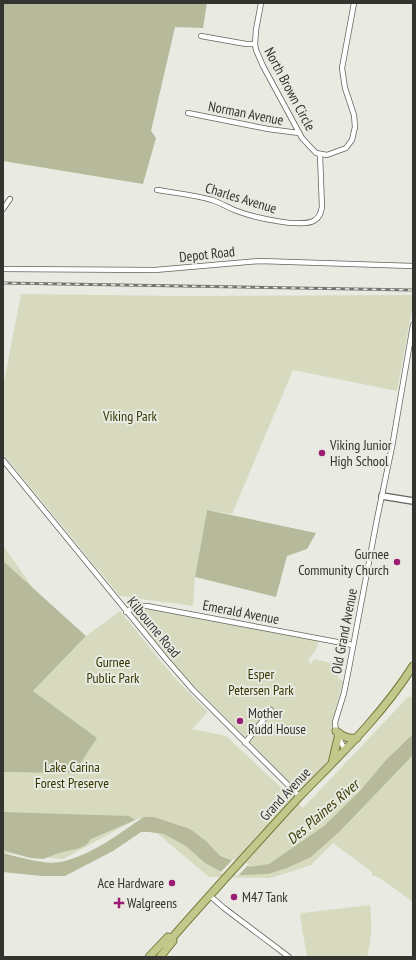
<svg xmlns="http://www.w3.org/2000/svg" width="416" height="960" font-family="'PT Sans Narrow',sans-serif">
<rect width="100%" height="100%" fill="#e9eae2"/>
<path fill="#d7dabe" d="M 21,294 L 178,296 L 413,295 L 413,304 L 397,391 L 293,370 L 232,514 L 207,510 L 195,577 L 193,606 L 120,596 L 3,454 L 3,387 Z
M 3,545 L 73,646 L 27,694 L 41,697 L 33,691 L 86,636 L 120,611 L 173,676 L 208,712 L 192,729 L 226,736 L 303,808 L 408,697 L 413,696 L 413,902 L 380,878 L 372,875 L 372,872 L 333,843 L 311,865 L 271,878 L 209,877 L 139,818 L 63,859 L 3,853 Z
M 143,608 L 315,640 L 318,642 L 317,648 L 308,661 L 311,664 L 314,659 L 340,665 L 338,678 L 342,680 L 343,683 L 332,721 L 332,730 L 335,738 L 331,757 L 303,786 L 293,786 L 187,679 L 135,618 L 136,612 Z
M 370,905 C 372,923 372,939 367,957 L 307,957 L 300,916 L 302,913 Z"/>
<path fill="#b6ba9b" d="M 3,3 L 207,3 L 203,28 L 175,27 L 151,131 L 156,138 L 143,184 L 3,161 Z
M 207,510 L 316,533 L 307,549 L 287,556 L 276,597 L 195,577 Z
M 3,561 L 86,636 L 33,691 L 97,738 L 74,773 L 3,772 Z
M 3,812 L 129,816 L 135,820 L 91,839 L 86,845 L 80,848 L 59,853 L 43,859 L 30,858 L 3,850 Z"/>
<path fill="#b6b99a" d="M 413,734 L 413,755 L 340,831 L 311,857 L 287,868 L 268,874 L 241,875 L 220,871 L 205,863 L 186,846 L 164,834 L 149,832 L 141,832 L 113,851 L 65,876 L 42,876 L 3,872 L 3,853 C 18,857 45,865 60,862 C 91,856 118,834 144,817 L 154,817 L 190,829 L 206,841 L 220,856 L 250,867 L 269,864 L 324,826 L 359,792 L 386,760 Z"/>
<path fill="#e9eae2" d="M 233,859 L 249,864 L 238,876 L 220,873 Z"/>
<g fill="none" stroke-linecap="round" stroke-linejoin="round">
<g stroke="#63645d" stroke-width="6">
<path id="minor" d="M 261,3 L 256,30 L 255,44 L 256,50 L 263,66 L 302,138 L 316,153 L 327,155 L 346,148 L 352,140 L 355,127 L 354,115 L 345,88 L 342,68 L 354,3
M 201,36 L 246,44 L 255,44
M 188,113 L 268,129 L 299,133
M 157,190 C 176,193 194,195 212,200 C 221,203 229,208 237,211 C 252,217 303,229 315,220 C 320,217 321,212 322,207 L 320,155
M 3,209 L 10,199
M 3,269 L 155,270 L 260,261 L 413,266
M 3,460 L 166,659 L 193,690 L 300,797
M 126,612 L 136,606 L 147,606 L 353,645
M 245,743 L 271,710
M 345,750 L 336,732 L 335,722 L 344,693 L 349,668 L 377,519 L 392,447 L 413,325
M 210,896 L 224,908 L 289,957"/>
</g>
<g stroke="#63645d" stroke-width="8">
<path id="tertiary" d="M 382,496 L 413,501"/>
</g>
<g stroke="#767a3a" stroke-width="9">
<path id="primary" d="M 336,731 C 343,737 348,739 357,738
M 332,763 L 338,738
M 149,957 L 168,937 L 172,938
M 160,957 L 173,941 L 172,938 C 214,890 257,843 300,796 C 340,755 382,715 413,666"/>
</g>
<use href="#minor" stroke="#fff" stroke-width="4.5"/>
<use href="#tertiary" stroke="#fff" stroke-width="5.5"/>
<use href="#primary" stroke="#c2c78c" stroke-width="7"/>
<g stroke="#757570" stroke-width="3">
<path id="rail" d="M 3,283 L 413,290"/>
</g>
<use href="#rail" stroke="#e9eae2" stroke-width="1.5" stroke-dasharray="4.5" stroke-linecap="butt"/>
</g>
<g fill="#991d75" stroke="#e9eae2" stroke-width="1.5">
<circle cx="322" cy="453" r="4"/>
<circle cx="397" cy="562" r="4"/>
<circle cx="240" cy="721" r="4"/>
<circle cx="172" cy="883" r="4"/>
<circle cx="234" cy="897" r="4"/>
<path d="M117 897h4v4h4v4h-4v4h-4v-4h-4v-4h4z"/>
</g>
<g text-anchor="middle" stroke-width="4" stroke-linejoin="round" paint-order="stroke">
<g font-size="14" fill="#333330" stroke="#e9eae2">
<text transform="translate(290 89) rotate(62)" y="5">North Brown Circle</text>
<text transform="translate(246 113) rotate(11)" y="5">Norman Avenue</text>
<text transform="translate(241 198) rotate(17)" y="5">Charles Avenue</text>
<text transform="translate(207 254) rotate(-6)" y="5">Depot Road</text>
<text transform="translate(241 612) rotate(11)" y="5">Emerald Avenue</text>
<text transform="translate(154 627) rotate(50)" y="5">Kilbourne Road</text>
<text transform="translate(344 631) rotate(-79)" y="5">Old Grand Avenue</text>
<text transform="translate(285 794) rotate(-47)" y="5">Grand Avenue</text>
</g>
<g font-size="14" fill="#343600" stroke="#e9eae2">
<text x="130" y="421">Viking Park</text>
<text x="113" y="667">Gurnee<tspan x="113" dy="16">Public Park</tspan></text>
<text x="261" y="679">Esper<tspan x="261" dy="16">Petersen Park</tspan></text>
<text x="72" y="772">Lake Carina<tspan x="72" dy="16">Forest Preserve</tspan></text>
</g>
<g font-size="14" fill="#333330" stroke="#e9eae2" text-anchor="start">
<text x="330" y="450">Viking Junior<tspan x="330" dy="16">High School</tspan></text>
<text x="389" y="559" text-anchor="end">Gurnee<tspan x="389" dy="16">Community Church</tspan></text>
<text x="248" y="718">Mother<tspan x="248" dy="16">Rudd House</tspan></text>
<text x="164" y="888" text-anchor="end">Ace Hardware</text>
<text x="242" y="902">M47 Tank</text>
<text x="127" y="908">Walgreens</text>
</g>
<g font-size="15" font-style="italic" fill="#373a02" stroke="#e9eae2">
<text transform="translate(323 812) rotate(-41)" y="5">Des Plaines River</text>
</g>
</g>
<rect width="416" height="960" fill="none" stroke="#333330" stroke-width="8"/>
</svg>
